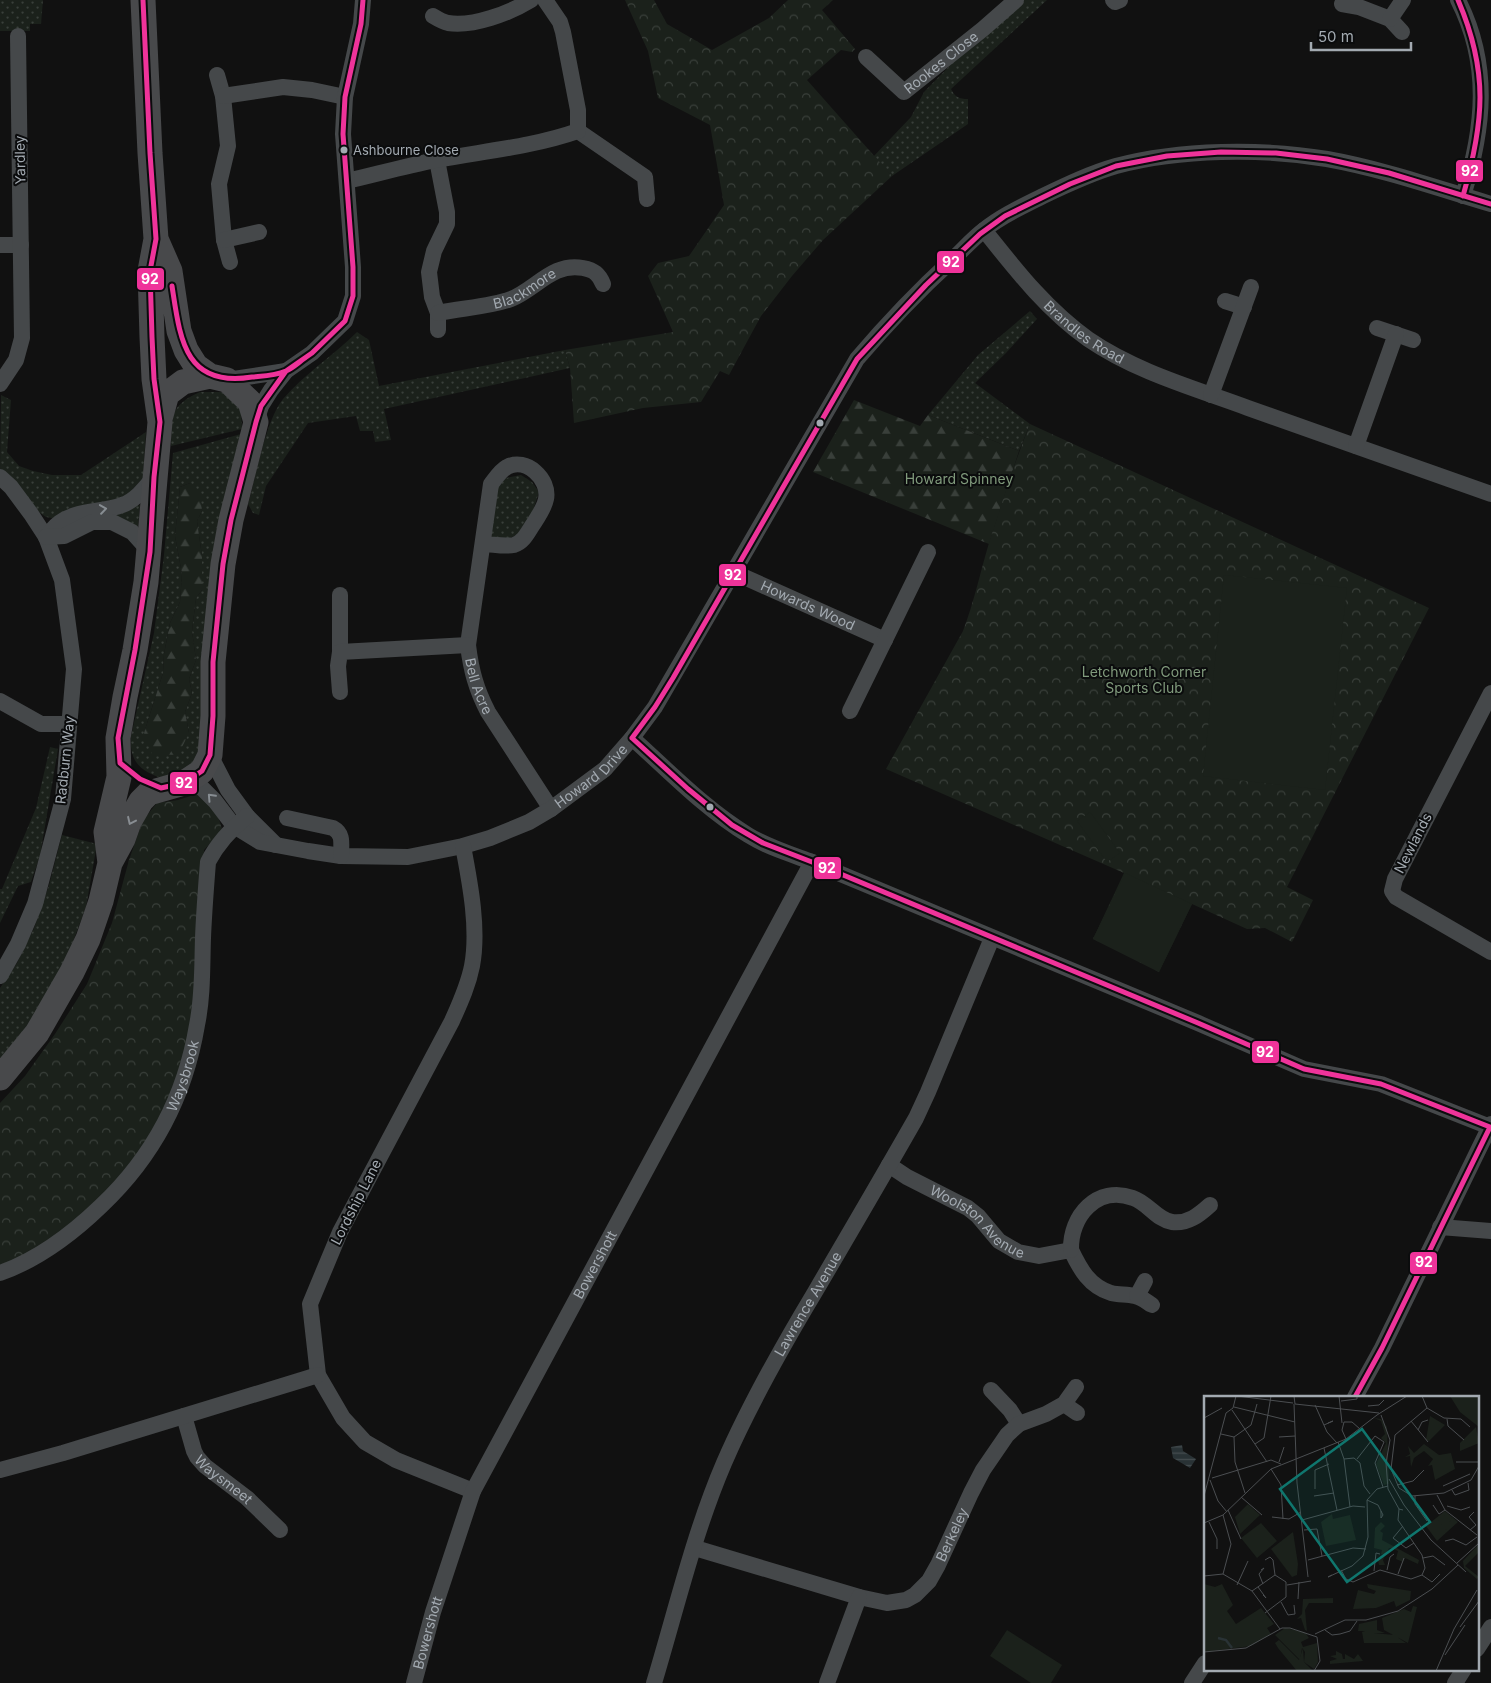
<svg xmlns="http://www.w3.org/2000/svg" width="1491" height="1683" font-family="Inter,sans-serif">
<defs>
<pattern id="grass-dots" width="8" height="8" patternUnits="userSpaceOnUse" patternTransform="scale(1.25)"><rect width="8" height="8" fill="#1b211b"/><path d="M2 2h.1M6 6h.1" fill="none" stroke="#393f3a" stroke-width="1.8" stroke-linecap="round"/></pattern>
<pattern id="forest-firs" width="22" height="20" patternUnits="userSpaceOnUse" patternTransform="scale(1.25)"><rect width="22" height="20" fill="#1b211b"/><path d="M5 1l3.5 6h-7zM16 11l3.5 6h-7z" fill="#393f3a"/></pattern>
<pattern id="park-crowns" width="20" height="18" patternUnits="userSpaceOnUse" patternTransform="scale(1.25)"><rect width="20" height="18" fill="#1b211b"/><path d="M2 6a3 3 0 1 1 6 0M12 15a3 3 0 1 1 6 0" fill="none" stroke="#393f3a"/></pattern>
<pattern id="water-rules" width="6" height="5" patternUnits="userSpaceOnUse" patternTransform="scale(1.25)"><rect width="6" height="5" fill="#293235"/><path d="M0 2.5h6" fill="none" stroke="#454d50"/></pattern>
</defs>
<rect width="100%" height="100%" fill="#111"/>
<path fill="url(#grass-dots)" fill-rule="evenodd" d="M 0,0 L 43,0 L 41,24 L 30,24 L 30,31 L 0,31 Z
M 1020,0 L 1047,0 L 951,89 C 955,97 959,99 968,99 L 968,124 L 892,176 L 873,157 L 911,117 L 924,92 L 980,35 Z
M 1030,311 L 1037,319 L 1006,353 L 975,383 L 1030,424 L 1019,451 L 928,415 L 978,355 Z
M 357,332 L 369,340 L 379,386 L 565,350 L 570,368 L 384,409 L 391,440 L 375,442 L 373,431 L 360,431 L 356,416 L 308,423 L 266,486 L 259,515 L 253,513 L 248,504 C 256,476 266,420 283,399 C 304,374 334,355 357,332 Z
M 200,392 L 221,392 L 235,402 L 241,411 L 242,429 L 171,446 C 172,416 169,406 200,392 Z
M 1,395 L 11,400 L 7,452 L 19,466 L 33,471 L 52,475 L 81,475 L 146,432 L 143,478 L 120,503 L 57,519 L 46,517 L 40,513 L 0,470 Z
M 241,434 L 199,764 L 167,780 C 142,772 129,764 131,736 L 154,633 L 164,555 L 173,453 ZM 190,483 L 202,511 L 197,521 L 202,556 L 202,590 L 196,598 L 192,631 L 196,660 L 189,679 L 192,693 L 185,712 L 189,733 L 144,733 L 163,673 L 164,654 L 170,623 L 180,602 L 182,574 L 175,536 L 180,487 Z
M 521,475 L 532,482 L 539,492 L 532,514 L 520,534 L 507,539 L 491,537 L 496,485 L 506,478 Z
M 140,505 L 138,527 L 113,517 L 114,513 Z
M 50,747 L 58,749 L 40,856 L 31,882 L 18,886 L 0,923 L 0,889 L 2,889 L 36,808 Z
M 62,835 L 97,844 L 86,907 L 71,947 L 34,1022 L 0,1065 L 0,988 L 17,963 L 34,928 L 49,885 Z"/>
<path fill="url(#forest-firs)" d="M 854,400 L 920,426 L 928,415 L 1019,451 L 989,544 L 813,472 Z
M 190,483 L 200,492 L 202,511 L 197,521 L 202,556 L 202,590 L 196,598 L 192,631 L 196,660 L 189,679 L 192,693 L 185,712 L 189,733 L 178,755 L 152,754 L 144,733 L 163,673 L 164,654 L 170,623 L 180,602 L 182,574 L 175,536 L 180,487 Z"/>
<path fill="url(#park-crowns)" d="M 625,0 L 654,0 L 667,24 L 712,50 L 769,18 L 788,0 L 833,0 L 822,10 L 855,49 L 852,52 L 841,50 L 807,80 L 892,176 L 823,240 L 792,276 L 761,316 L 729,375 L 720,371 L 701,402 L 643,408 L 574,423 L 570,368 L 565,350 L 673,332 L 648,276 L 658,263 L 689,256 L 724,205 L 710,125 L 658,98 L 648,51 Z
M 1030,424 L 1429,608 L 1287,887 L 1313,900 L 1292,942 L 1265,928 L 1247,929 L 1192,904 L 1159,972 L 1093,939 L 1124,873 L 886,769 L 963,631 C 974,602 980,573 989,543 C 1002,503 1014,463 1030,424 Z
M 197,794 C 210,804 219,813 222,830 L 204,850 L 194,1013 L 185,1059 L 156,1129 L 117,1184 L 62,1232 L 23,1256 L 0,1266 L 0,1103 L 25,1076 L 55,1034 L 87,984 L 112,923 L 129,860 L 143,820 L 157,803 L 178,800 Z"/>
<path fill="#1b211b" d="M 1224,575 L 1347,588 L 1325,790 L 1203,776 Z
M 1090,812 L 1120,853 L 1107,862 L 1077,821 Z
M 1125,873 L 1192,904 L 1159,972 L 1093,939 Z
M 1007,1630 L 1062,1665 L 1051,1683 L 1031,1683 L 990,1656 Z"/>
<path fill="url(#water-rules)" d="M 1182,1445 L 1183,1451 L 1196,1459 L 1190,1468 L 1173,1458 L 1171,1447 Z"/>
<g fill="none" stroke-linecap="round" stroke-linejoin="round">
<g stroke="#45484a" stroke-width="16">
<path d="M 1113,0 L 1115,2 L 1120,0"/>
<path d="M 1458,0 C 1491,65 1484,128 1463,196"/>
<path d="M 1342,4 L 1359,7 L 1390,19 L 1402,32"/>
<path d="M 433,16 C 438,19 443,22 448,23 C 473,27 510,13 531,0"/>
<path d="M 1390,19 L 1403,0"/>
<path id="s1" d="M 866,57 L 904,92 L 983,29 L 1016,0"/>
<path d="M 217,75 L 223,96 L 228,146 L 219,184 L 224,240 L 230,262"/>
<path d="M 223,96 L 283,87 L 312,90 L 345,97"/>
<path d="M 578,131 L 645,177 L 647,199"/>
<path d="M 437,160 L 447,212 L 447,224 L 434,251 L 429,272 L 432,297 L 438,313 L 438,330"/>
<path d="M 347,181 C 377,174 406,166 436,160 C 484,151 532,147 578,131 L 578,110 L 563,32 L 560,22 L 545,0"/>
<path id="s2" d="M 984,230 C 1016,270 1046,309 1088,339 C 1136,372 1194,388 1248,408 C 1329,437 1410,465 1491,494"/>
<path d="M 224,240 L 259,232"/>
<path d="M 0,245 L 21,245"/>
<path d="M 1225,301 L 1244,307"/>
<path id="s3" d="M 438,313 C 461,308 490,307 511,299 C 536,289 553,262 583,268 C 594,270 599,274 603,284"/>
<path d="M 1377,328 L 1413,340"/>
<path d="M 227,380 L 286,371"/>
<path d="M 0,384 L 16,360 L 22,338 L 18,36"/>
<path d="M 1211,395 L 1251,287"/>
<path d="M 256,422 L 261,406 L 271,390 L 286,371 L 312,353 L 345,321 L 353,296 L 353,267 L 343,134 L 345,97 L 361,24 L 363,0"/>
<path d="M 1356,446 L 1396,334"/>
<path d="M 0,477 L 11,487 L 31,514 L 46,537 L 62,580 L 74,669 L 63,799 L 35,904 L 18,944 L 0,976"/>
<path d="M 46,537 C 50,533 54,526 59,523 C 78,509 102,513 122,505 C 135,501 145,488 154,477"/>
<path d="M 46,537 L 64,536 L 92,522 L 112,522 L 132,532 L 150,552"/>
<path id="s4" d="M 483,544 C 492,544 504,547 514,545 C 523,542 527,534 532,526 C 537,518 544,509 546,499 C 550,479 526,457 507,467 C 500,471 496,478 491,484 L 468,645 C 471,670 476,689 488,712 L 551,809"/>
<path id="s5" d="M 733,572 L 885,640"/>
<path d="M 340,595 L 340,652"/>
<path d="M 340,692 L 338,666 L 340,652 L 468,645"/>
<path d="M 1491,693 L 1395,879 L 1392,891 L 1396,897 L 1491,952"/>
<path d="M 0,701 L 41,724 L 69,724"/>
<path d="M 850,711 L 928,552"/>
<path d="M 632,738 C 669,771 705,809 748,835 C 767,847 790,854 812,862 L 1198,1023 L 1304,1069 L 1381,1084 L 1490,1127"/>
<path d="M 210,755 L 228,790 L 247,816 L 276,845"/>
<path id="s6" d="M 184,783 L 202,788 L 215,801 L 234,826 L 260,842 L 308,851 L 341,856 L 408,857 L 463,846 L 490,838 L 529,822 L 551,809 L 605,769 L 632,738 L 655,707 L 857,359 C 886,325 917,292 951,261 C 962,251 972,239 984,230 C 1001,216 1023,206 1043,196 C 1066,185 1091,173 1116,166 C 1180,149 1262,148 1327,159 C 1383,169 1437,188 1491,204"/>
<path d="M 287,818 L 333,828 C 344,834 341,844 341,856"/>
<path d="M 463,846 C 470,883 479,929 472,966 C 468,986 460,1003 452,1021 L 340,1232 L 310,1304 L 318,1375 L 343,1418 L 365,1442 L 396,1460 L 473,1491"/>
<path id="s7" d="M 889,1165 L 907,1177 L 968,1208 L 978,1216 L 999,1241 L 1018,1252 L 1039,1256 L 1071,1250 C 1080,1269 1089,1286 1111,1293 C 1119,1295 1127,1294 1135,1296 C 1141,1297 1147,1302 1152,1305"/>
<path d="M 1440,1227 L 1491,1231"/>
<path d="M 1071,1250 C 1070,1216 1097,1185 1133,1198 C 1148,1203 1157,1220 1172,1222 C 1188,1224 1199,1215 1210,1205"/>
<path id="s8" d="M 0,1273 C 37,1260 73,1233 101,1206 C 154,1156 185,1097 197,1025 C 203,996 202,967 203,938 C 204,912 206,887 208,862 C 217,844 231,829 247,816"/>
<path d="M 1137,1296 L 1145,1281"/>
<path d="M 991,1390 L 1010,1410 L 1019,1424"/>
<path d="M 1355,1397 L 1382,1348 L 1491,1124"/>
<path d="M 1064,1404 L 1077,1413"/>
<path id="s9" d="M 184,1416 L 194,1451 L 197,1457 L 205,1466 L 247,1498 L 280,1530"/>
<path d="M 0,1470 L 63,1453 L 318,1375"/>
<path id="s10" d="M 695,1548 L 859,1597 L 887,1603 L 906,1600 L 915,1595 L 929,1581 L 938,1565 L 971,1493 L 983,1470 L 1007,1435 L 1019,1424 L 1046,1414 L 1064,1404 L 1076,1387"/>
<path d="M 1477,1649 L 1491,1627"/>
<path id="s11" d="M 414,1683 L 433,1612 L 473,1491 L 812,862"/>
<path id="s12" d="M 654,1683 C 676,1610 694,1533 724,1463 C 750,1403 782,1347 815,1292 C 849,1234 883,1176 916,1118 L 928,1092 L 992,938"/>
<path d="M 827,1683 L 859,1597"/>
<path d="M 1192,1683 L 1205,1663"/>
<path d="M 1455,1683 L 1464,1669"/>
</g>
<path stroke="#48494b" stroke-width="25" d="M 160,419 L 167,394 L 183,382 L 210,376
M 110,863 L 106,832 L 119,777 L 118,738 L 125,697 L 135,650 L 146,582 L 160,422 L 154,379 L 152,337 L 150,271 L 156,239 L 150,153 L 143,0
M 0,1078 L 37,1033 L 72,972 L 88,939 L 101,901 L 110,863 L 123,839 L 129,822 L 141,801 L 149,793 L 184,783 L 202,771 L 210,755 L 213,716 L 213,662 L 223,564 L 231,520 L 256,422 L 250,402 L 227,380 L 210,376 L 196,366 L 186,350 L 179,331 L 170,271 L 156,239"/>
<g stroke="#0b0c0d" stroke-width="9">
<path id="bus-1" d="M 143,0 L 150,153 L 156,239 L 150,271 L 152,337 L 154,379 L 160,422 L 154,477 L 150,552 L 135,650 L 118,738 L 120,763 L 140,779 L 161,788 L 184,783 L 202,771 L 210,755 L 213,716 L 213,662 L 223,564 L 231,520 L 256,422 L 261,406 L 286,371 L 312,353 L 345,321 L 353,296 L 353,267 L 343,134 L 345,97 L 361,24 L 363,0
M 1458,0 C 1489,72 1484,122 1463,196
M 172,286 C 180,338 184,388 252,377 C 263,376 275,376 286,371 C 293,368 299,362 305,358
M 632,738 L 655,707 L 673,678 L 857,359 L 926,285 L 980,234 L 1005,216 L 1070,184 L 1116,166 L 1167,156 L 1221,152 L 1276,153 L 1327,159 L 1389,173 L 1491,204
M 632,738 L 688,789 L 732,825 L 763,843 L 812,862 L 1198,1023 L 1304,1069 L 1381,1084 L 1490,1127
M 1355,1397 L 1382,1348 L 1490,1127"/>
</g>
<use href="#bus-1" stroke="#ef339a" stroke-width="5"/>
</g>
<defs><path id="oneway-chevron" d="M-2-3.5L2.5 0L-2 3.5" fill="none" stroke-width="1.6" stroke-linecap="round" stroke-linejoin="round" transform="scale(1.25)"/></defs>
<g stroke="#878d92">
<use href="#oneway-chevron" transform="translate(103 509) rotate(-8)"/>
<use href="#oneway-chevron" transform="translate(211 797) rotate(-133)"/>
</g>
<use stroke="#888d92" href="#oneway-chevron" transform="translate(131 821) rotate(115)"/>
<g fill="#a3aab1" stroke="#0b0c0d" stroke-width="2">
<circle cx="344" cy="150" r="4.5"/>
<circle cx="820" cy="423" r="4.5"/>
<circle cx="710" cy="807" r="4.5"/>
</g>
<g text-anchor="middle" stroke-width="4" stroke-linejoin="round" paint-order="stroke">
<g font-size="13" fill="#a3aab1" stroke="#0b0c0d" text-anchor="start">
<text x="353" y="155">Ashbourne Close</text>
</g>
<g font-size="14" fill="#a3aab1" stroke="#0b0c0d">
<text dy="5" stroke="none"><textPath href="#s1" startOffset="99">Rookes Close</textPath></text>
<text transform="translate(20 160) rotate(-91)" y="5">Yardley</text>
<text dy="5" stroke="none"><textPath href="#s3" startOffset="91">Blackmore</textPath></text>
<text dy="5" stroke="none"><textPath href="#s2" startOffset="144">Brandles Road</textPath></text>
<text dy="5" stroke="none"><textPath href="#s5" startOffset="82">Howards Wood</textPath></text>
<text dy="5" stroke="none"><textPath href="#s4" startOffset="378">Bell Acre</textPath></text>
<text transform="translate(65 760) rotate(-84)" y="5">Radburn Way</text>
<text dy="5" stroke="none"><textPath href="#s6" startOffset="452">Howard Drive</textPath></text>
<text transform="translate(1413 843) rotate(-63)" y="5">Newlands</text>
<text dy="5" stroke="none"><textPath href="#s8" startOffset="278">Waysbrook</textPath></text>
<text transform="translate(356 1202) rotate(-63)" y="5">Lordship Lane</text>
<text dy="5" stroke="none"><textPath href="#s7" startOffset="106">Woolston Avenue</textPath></text>
<text dy="5" stroke="none"><textPath href="#s11" startOffset="458">Bowershott</textPath></text>
<text dy="5" stroke="none"><textPath href="#s12" startOffset="411">Lawrence Avenue</textPath></text>
<text dy="5" stroke="none"><textPath href="#s9" startOffset="78">Waysmeet</textPath></text>
<text dy="5" stroke="none"><textPath href="#s10" startOffset="301">Berkeley</textPath></text>
<text dy="5" stroke="none"><textPath href="#s11" startOffset="52">Bowershott</textPath></text>
</g>
<g font-size="14" fill="#809a7c" stroke="#0b0c0d">
<text x="959" y="484">Howard Spinney</text>
<text x="1144" y="677">Letchworth Corner<tspan x="1144" dy="16">Sports Club</tspan></text>
</g>
</g>
<g transform="translate(1204 1396)">
<rect width="275" height="275" fill="#111"/>
<path d="M 89,136 L 94,168 L 93,179 L 88,181 L 67,153 ZM 0,188 L 11,191 L 18,188 L 29,209 L 23,215 L 32,228 L 57,212 L 70,228 L 63,232 L 67,238 L 47,250 L 0,256 ZM 163,188 L 207,195 L 206,204 L 192,211 L 190,205 L 172,212 L 149,213 L 154,194 L 170,198 L 172,195 L 164,192 ZM 209,210 L 213,211 L 204,247 L 180,234 L 178,222 L 200,213 L 207,216 ZM 173,224 L 173,234 L 181,237 L 170,237 L 190,239 L 202,247 L 160,247 L 158,236 L 161,235 L 154,235 L 155,228 ZM 81,232 L 101,236 L 105,242 L 97,246 L 99,251 L 113,247 L 114,266 L 110,273 L 100,266 L 101,256 L 98,252 L 96,264 L 71,239 Z" fill="#1b211b"/>
<path d="M 226,20 L 241,29 L 225,45 L 222,44 ZM 275,148 L 275,156 L 261,170 L 275,181 L 273,183 L 260,172 L 259,165 ZM 129,202 L 129,207 L 105,207 L 101,214 L 103,235 L 101,234 L 97,222 L 93,223 L 98,218 L 99,203 ZM 75,244 L 95,264 L 99,252 L 100,266 L 109,275 L 93,275 L 74,252 L 71,247 ZM 132,255 L 138,258 L 139,263 L 141,263 L 141,258 L 150,263 L 154,258 L 159,265 L 126,268 L 126,265 L 133,263 L 126,260 L 132,259 Z" fill="#1b211b"/>
<path d="M 170,22 L 177,23 L 183,31 L 185,88 L 180,89 L 172,68 L 182,47 L 177,42 L 181,38 L 177,25 ZM 272,31 L 275,47 L 256,55 L 256,47 ZM 220,48 L 235,59 L 247,57 L 251,73 L 231,84 L 228,69 L 224,70 L 229,63 L 220,55 L 210,62 L 207,71 L 206,60 L 201,61 L 206,58 L 204,50 L 210,57 ZM 44,108 L 56,119 L 36,138 L 31,121 ZM 241,115 L 254,126 L 233,145 L 222,130 ZM 128,118 L 129,123 L 146,119 L 152,144 L 122,150 L 117,126 ZM 177,126 L 181,130 L 176,135 L 179,137 L 178,144 L 215,164 L 214,168 L 201,162 L 199,166 L 192,163 L 194,155 L 188,152 L 185,152 L 179,164 L 181,169 L 175,169 L 174,165 L 180,159 L 177,158 L 178,154 L 170,152 L 171,132 ZM 57,127 L 73,145 L 53,162 L 37,142 Z" fill="#1b211b"/>
<path d="M 246,0 L 275,0 L 275,31 L 256,16 ZM 240,119 L 246,126 L 248,121 L 252,125 L 242,134 L 234,124 Z" fill="#1b211b"/>
<path fill="none" stroke="#293235" stroke-width="2.5" d="M 14,242 L 22,244 L 28,252"/>
<path fill="none" stroke="#4b4e51" stroke-width="1" d="M 33,0 L 89,7M 90,0 L 91,8 L 175,17M 135,0 L 138,27M 218,0 L 223,12 L 191,39 L 187,73 L 195,92 L 208,100 L 240,97 L 267,84 L 275,70M 137,5 L 153,3 L 153,0M 90,8 L 93,87 L 104,181M 111,9 L 123,36 L 133,47M 164,10 L 175,9 L 180,4M 30,11 L 91,26M 223,12 L 240,22 L 257,23 L 266,31M 28,14 L 63,66M 173,19 L 203,0M 177,19 L 186,44 L 182,67 L 184,93 L 195,113 L 199,114M 0,22 L 18,12M 243,23 L 244,30 L 260,44M 207,25 L 224,46M 120,29 L 129,25 L 124,27M 214,34 L 218,26 L 224,24M 17,38 L 30,41 L 47,29 L 53,8M 30,41 L 31,66 L 41,97M 75,41 L 91,40M 142,43 L 138,34 L 140,26 L 148,26 L 156,33M 134,46 L 140,63 L 146,111M 51,48 L 60,42 L 67,0M 120,52 L 133,114M 140,63 L 150,62 L 156,67 L 160,90 L 166,98M 153,63 L 171,40 L 180,46 L 171,67 L 179,91M 75,66 L 80,51M 252,66 L 275,66M 67,73 L 77,89 L 79,123M 8,82 L 67,64 L 77,68M 185,83 L 200,109 L 227,144 L 262,176M 6,84 L 14,105 L 23,116M 193,89 L 209,85 L 220,74M 239,90 L 266,78M 111,93 L 111,74 L 125,68M 248,94 L 251,99 L 265,94 L 264,87M 233,99 L 241,114 L 273,139M 0,100 L 22,17 L 29,12 L 32,0M 110,100 L 130,97M 211,100 L 211,108 L 223,125M 37,101 L 58,119M 163,104 L 174,109 L 179,119 L 177,122 L 177,115M 229,109 L 235,118 L 241,114M 243,110 L 257,114 L 266,111M 24,114 L 37,143M 68,121 L 85,123 L 97,116M 98,124 L 149,110 L 161,111M 5,126 L 13,143 L 13,153M 0,127 L 19,119 L 67,73 L 142,43 L 173,19M 199,130 L 189,142 L 202,152 L 210,147M 100,134 L 113,133 L 118,160M 266,134 L 272,129 L 265,121 L 270,116M 241,145 L 249,143 L 262,149 L 273,141M 219,162 L 229,160 L 241,169M 61,164 L 66,161 L 69,164 L 71,179M 104,164 L 149,152 L 162,153M 253,167 L 275,147M 57,174 L 60,172 L 55,178 L 59,188M 137,174 L 142,183 L 149,186 L 176,174 L 207,183 L 218,179 L 221,172 L 218,159 L 194,124 L 195,113M 183,174 L 186,161 L 190,158M 170,175 L 172,157 L 176,158M 19,178 L 48,195 L 76,233M 19,178 L 27,148 L 19,119M 194,178 L 200,162M 128,179 L 124,181 L 148,170 L 159,160 L 164,141 L 163,104 L 173,93 L 184,90M 218,179 L 228,186 L 236,178M 0,180 L 19,178M 33,189 L 44,165M 83,189 L 107,185M 54,191 L 62,202 L 59,199M 48,195 L 71,179 L 82,186 L 82,201 L 61,217M 94,203 L 95,186M 77,206 L 84,219 L 91,218 L 90,209M 256,231 L 275,205M 121,234 L 128,239 L 136,238 L 146,235 L 153,225M 111,238 L 141,224 L 162,224 L 194,215 L 228,193 L 254,169M 0,256 L 42,252 L 78,232 L 86,232 L 113,241 L 116,265 L 110,275M 241,259 L 261,229M 232,275 L 250,233 L 273,194"/>
<path fill="#0f766e" fill-opacity="0.15" stroke="#0f766e" stroke-width="2.5" d="M 158,33 L 226,126 L 143,186 L 76,93 Z"/>
<rect width="275" height="275" fill="none" stroke="#a3aab1" stroke-width="2.5"/>
</g>
<g stroke="#0b0c0d" stroke-width="2">
<rect x="1455" y="159" width="29" height="24" rx="5" fill="#ef339a"/>
<rect x="936" y="250" width="29" height="24" rx="5" fill="#ef339a"/>
<rect x="136" y="267" width="29" height="24" rx="5" fill="#ef339a"/>
<rect x="718" y="563" width="29" height="24" rx="5" fill="#ef339a"/>
<rect x="169" y="771" width="29" height="24" rx="5" fill="#ef339a"/>
<rect x="813" y="856" width="29" height="24" rx="5" fill="#ef339a"/>
<rect x="1251" y="1040" width="29" height="24" rx="5" fill="#ef339a"/>
<rect x="1409" y="1251" width="29" height="24" rx="5" fill="#ef339a"/>
</g>
<g font-size="14" text-anchor="middle" font-weight="bold" fill="#fff">
<text x="1470" y="176">92</text>
<text x="951" y="267">92</text>
<text x="150" y="284">92</text>
<text x="733" y="580">92</text>
<text x="184" y="788">92</text>
<text x="827" y="873">92</text>
<text x="1265" y="1057">92</text>
<text x="1424" y="1267">92</text>
</g>
<path d="M1311 42v8h100v-8" fill="none" stroke="#a3aab1" stroke-width="2.5"/>
<text x="1318" y="42" font-size="15" fill="#a3aab1" stroke="#0b0c0d" stroke-width="4" paint-order="stroke">50 m</text>
</svg>
